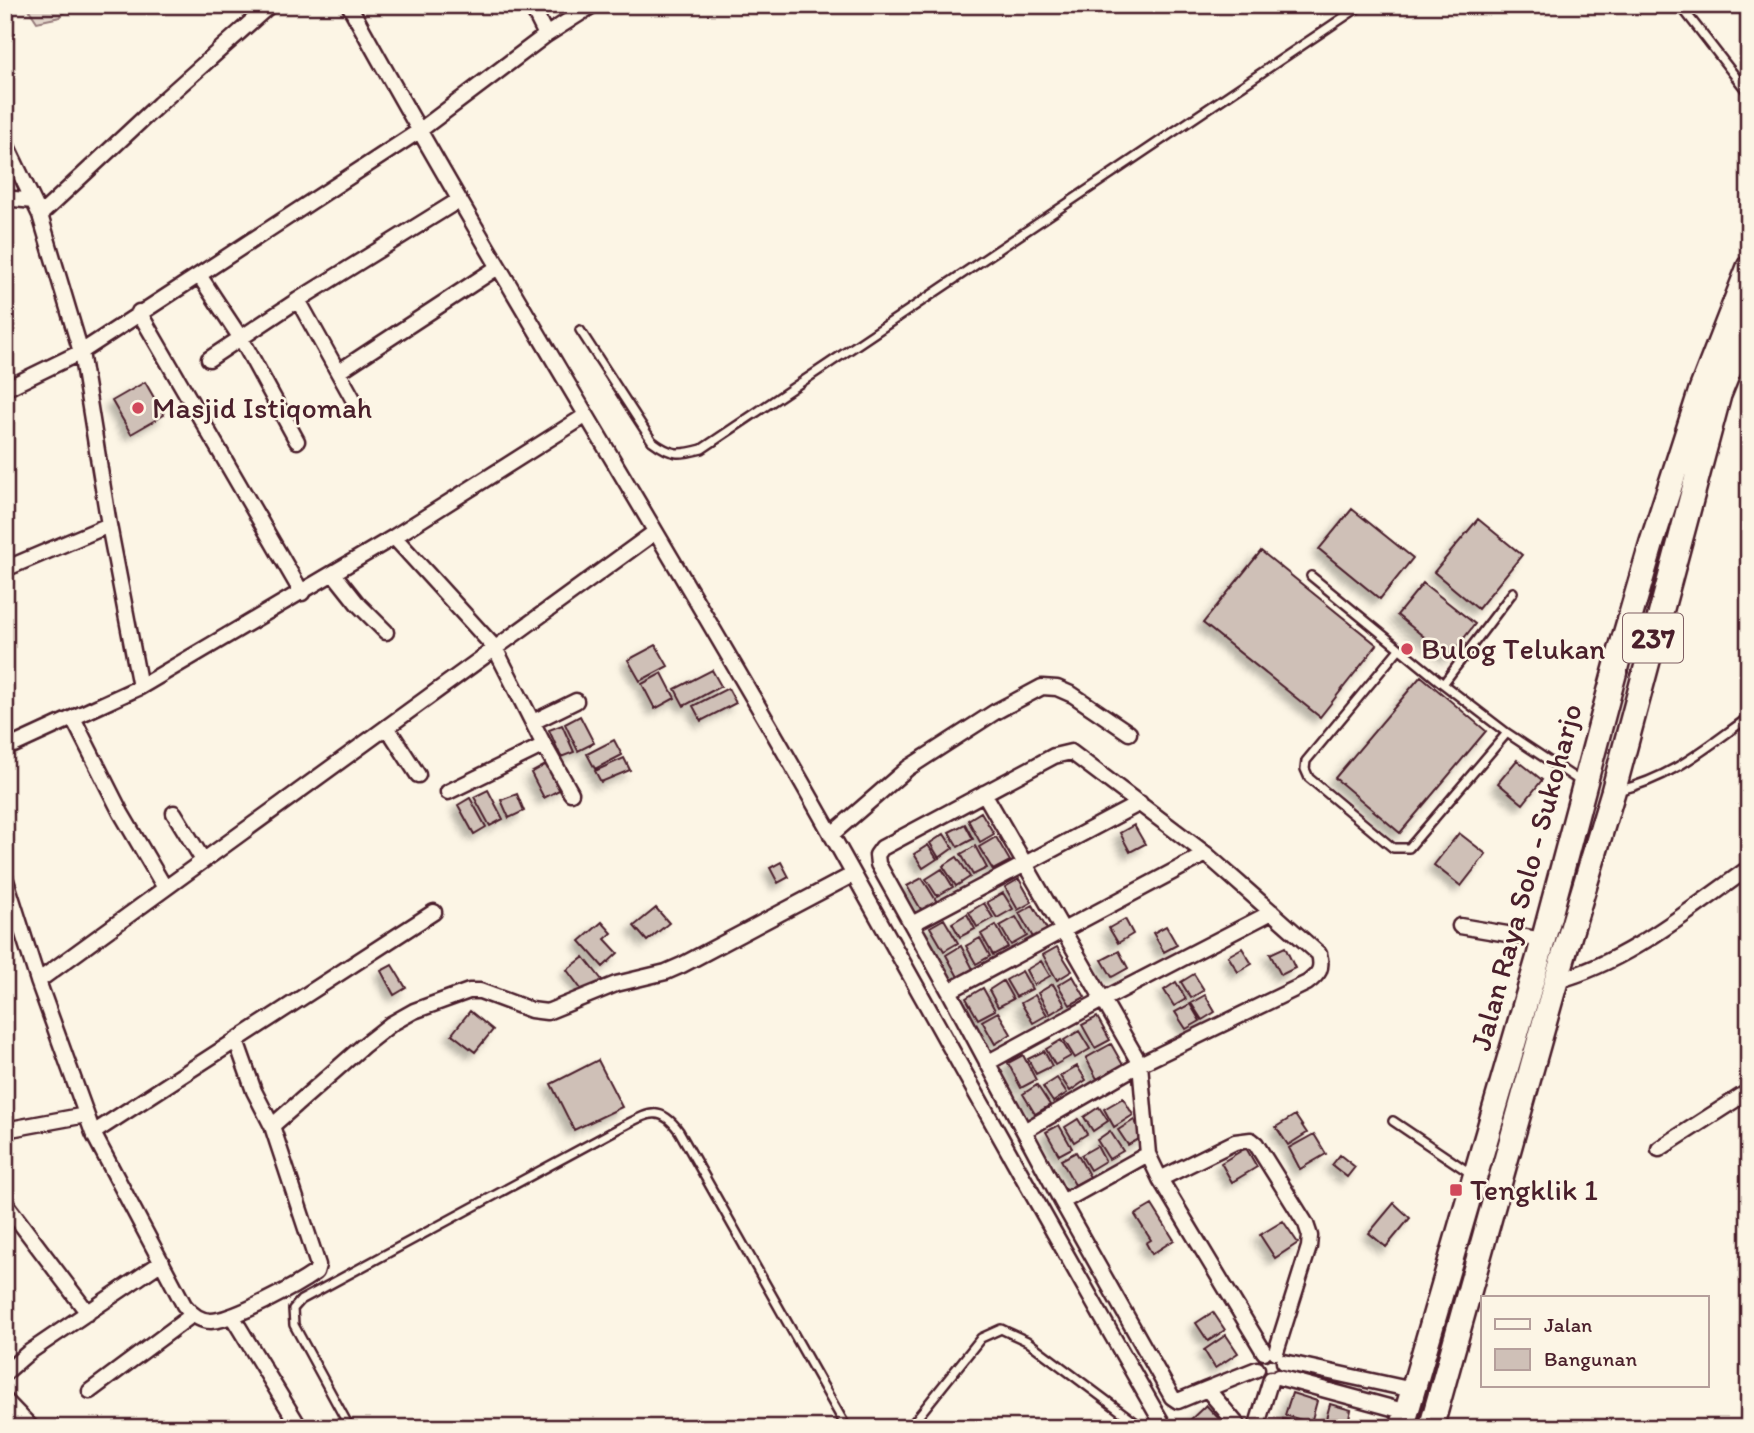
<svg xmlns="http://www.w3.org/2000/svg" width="1754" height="1433" font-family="Itim,sans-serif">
<defs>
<filter id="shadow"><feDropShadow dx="-6" dy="6" stdDeviation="3.5" flood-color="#0004"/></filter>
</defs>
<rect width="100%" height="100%" fill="#fcf5e5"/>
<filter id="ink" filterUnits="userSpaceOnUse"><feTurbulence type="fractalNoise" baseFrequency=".0143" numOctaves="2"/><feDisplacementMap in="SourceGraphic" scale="14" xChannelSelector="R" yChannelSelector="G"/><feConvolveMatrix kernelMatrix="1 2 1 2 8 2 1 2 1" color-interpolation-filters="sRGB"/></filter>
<g filter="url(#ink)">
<path fill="#e2d5ca" stroke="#967a7a" stroke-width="2" d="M 26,5 L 71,5 L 60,17 L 37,22 Z"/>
<path fill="#cfc0b7" stroke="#4a1f2b" stroke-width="2" filter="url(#shadow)" d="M 145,382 L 164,415 L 131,434 L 112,401 Z
M 1352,509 L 1413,558 L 1380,599 L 1319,549 Z
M 1478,519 L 1522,555 L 1478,609 L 1434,572 Z
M 1261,551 L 1377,645 L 1320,717 L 1203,623 Z
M 1423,583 L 1475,624 L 1449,657 L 1397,615 Z
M 656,645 L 668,666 L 640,681 L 628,660 Z
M 712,670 L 721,686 L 684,706 L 675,689 Z
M 662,673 L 675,698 L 655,709 L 642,684 Z
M 1421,676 L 1486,731 L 1400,833 L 1335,778 Z
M 728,688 L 736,703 L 701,721 L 693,706 Z
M 580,716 L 594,743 L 578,751 L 565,724 Z
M 562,725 L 574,752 L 561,757 L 549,730 Z
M 614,740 L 622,755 L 595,769 L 587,754 Z
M 624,758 L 630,770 L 601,782 L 595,771 Z
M 1517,760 L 1542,780 L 1523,804 L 1498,783 Z
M 549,763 L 563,788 L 544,798 L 531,773 Z
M 488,790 L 503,819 L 490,826 L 474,797 Z
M 517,794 L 524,811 L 509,818 L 501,800 Z
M 470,798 L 486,827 L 474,834 L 458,805 Z
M 981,812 L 994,834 L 980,842 L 968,820 Z
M 965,824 L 973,839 L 958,847 L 949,832 Z
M 1134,825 L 1145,844 L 1130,852 L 1120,833 Z
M 1459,833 L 1486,854 L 1461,886 L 1434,865 Z
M 944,834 L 953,848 L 939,858 L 930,843 Z
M 996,837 L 1010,861 L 993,870 L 979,847 Z
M 928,845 L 937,859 L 923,868 L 914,854 Z
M 975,846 L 987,868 L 973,875 L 961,854 Z
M 957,857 L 970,877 L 956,886 L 943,866 Z
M 781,862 L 789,877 L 778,883 L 770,868 Z
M 942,869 L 953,887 L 937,896 L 926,879 Z
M 922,878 L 937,902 L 922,911 L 907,886 Z
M 1019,879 L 1032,902 L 1018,910 L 1005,887 Z
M 1003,893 L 1013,909 L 997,918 L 987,902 Z
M 984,903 L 993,918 L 977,927 L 969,912 Z
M 1033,905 L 1048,931 L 1034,939 L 1019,913 Z
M 656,908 L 669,923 L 647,941 L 634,926 Z
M 967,914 L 975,929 L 960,937 L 952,923 Z
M 1016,917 L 1027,936 L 1011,945 L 1000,926 Z
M 944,919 L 958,943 L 944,951 L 930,927 Z
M 1125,919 L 1133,934 L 1118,943 L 1109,928 Z
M 602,922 L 612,933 L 605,939 L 618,953 L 603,967 L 580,941 Z
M 996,925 L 1008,947 L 993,955 L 981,934 Z
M 1166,926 L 1177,945 L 1164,952 L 1153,933 Z
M 980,938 L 990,956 L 976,964 L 966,946 Z
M 961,946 L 973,969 L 958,977 L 946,955 Z
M 1057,947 L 1072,971 L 1057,980 L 1043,955 Z
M 1285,947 L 1295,968 L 1281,975 L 1270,954 Z
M 1242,948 L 1252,964 L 1238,972 L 1228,956 Z
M 1119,951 L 1128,968 L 1112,977 L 1102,960 Z
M 584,957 L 602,980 L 584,993 L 567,970 Z
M 1041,961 L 1050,976 L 1034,985 L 1026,970 Z
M 392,965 L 406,988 L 394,995 L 381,971 Z
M 1022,971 L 1032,989 L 1016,997 L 1006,980 Z
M 1194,974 L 1204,990 L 1191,998 L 1181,982 Z
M 1073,976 L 1085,997 L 1070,1005 L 1058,985 Z
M 1003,981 L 1013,999 L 998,1007 L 989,990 Z
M 1176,982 L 1186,999 L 1174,1006 L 1164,990 Z
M 1053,984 L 1065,1005 L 1050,1014 L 1038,993 Z
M 983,988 L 995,1010 L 978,1019 L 966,998 Z
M 1035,995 L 1047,1015 L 1033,1023 L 1021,1003 Z
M 1205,995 L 1215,1012 L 1202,1020 L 1191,1003 Z
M 1190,1004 L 1200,1021 L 1186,1029 L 1175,1012 Z
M 470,1011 L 493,1030 L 475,1052 L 452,1034 Z
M 998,1012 L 1011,1034 L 995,1044 L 982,1021 Z
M 1097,1017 L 1110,1040 L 1095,1048 L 1082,1025 Z
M 1079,1031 L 1090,1049 L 1075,1058 L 1064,1040 Z
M 1061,1040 L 1071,1056 L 1055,1065 L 1046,1049 Z
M 1111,1044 L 1123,1065 L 1097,1079 L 1086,1058 Z
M 1044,1051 L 1052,1066 L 1036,1074 L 1028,1059 Z
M 1023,1055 L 1036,1080 L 1021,1088 L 1008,1063 Z
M 598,1060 L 622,1107 L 574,1130 L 551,1084 Z
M 1077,1066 L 1086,1080 L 1070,1091 L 1060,1076 Z
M 1057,1078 L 1067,1093 L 1053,1102 L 1043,1087 Z
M 1037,1085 L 1050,1105 L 1035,1114 L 1023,1094 Z
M 1123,1098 L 1133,1115 L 1114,1127 L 1104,1109 Z
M 1099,1107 L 1108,1121 L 1093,1131 L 1084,1117 Z
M 1295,1115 L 1307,1133 L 1288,1145 L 1276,1127 Z
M 1078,1119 L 1087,1134 L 1074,1142 L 1065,1127 Z
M 1134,1120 L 1144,1136 L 1128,1145 L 1118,1130 Z
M 1059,1125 L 1072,1148 L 1059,1155 L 1046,1132 Z
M 1110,1131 L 1123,1151 L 1109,1159 L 1097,1140 Z
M 1314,1134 L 1326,1154 L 1300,1169 L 1289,1148 Z
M 1097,1146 L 1105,1161 L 1090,1170 L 1081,1155 Z
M 1246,1148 L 1257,1167 L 1232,1182 L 1221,1163 Z
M 1076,1152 L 1090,1177 L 1075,1185 L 1061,1160 Z
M 1340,1155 L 1355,1167 L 1347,1177 L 1332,1165 Z
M 1394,1203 L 1410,1218 L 1386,1247 L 1369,1233 Z
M 1152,1205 L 1174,1240 L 1152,1254 L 1146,1243 L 1151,1240 L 1135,1215 Z
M 1283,1221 L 1298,1243 L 1275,1258 L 1260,1235 Z
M 1213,1312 L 1225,1330 L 1208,1341 L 1196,1323 Z
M 1226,1335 L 1238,1353 L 1215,1368 L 1204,1350 Z
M 1292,1393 L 1317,1401 L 1311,1423 L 1285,1415 Z
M 1330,1404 L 1351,1410 L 1347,1426 L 1326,1419 Z
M 1206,1405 L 1220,1420 L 1212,1428 L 1188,1428 L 1185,1425 Z
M 1283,1419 L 1305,1425 L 1304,1428 L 1281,1428 Z
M 1326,1419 L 1347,1426 L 1346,1428 L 1324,1428 Z"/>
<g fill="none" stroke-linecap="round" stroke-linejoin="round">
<g stroke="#4a1f2b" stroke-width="12">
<path id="service" d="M 1680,5 L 1749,94
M 580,330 L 652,441 C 672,456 679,455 702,449 L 1362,5
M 1311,576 L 1443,684 L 1507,733 L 1581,782
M 1399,649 L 1306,761 L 1305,769 L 1309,778 L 1393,848 L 1409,848 L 1507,733
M 1443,684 L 1513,592
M 1617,791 C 1673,777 1703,750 1749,717
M 1393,1121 L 1470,1173
M 350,1428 L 294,1325 L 293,1309 L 301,1300 L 623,1126 C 649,1113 660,1105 679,1131 L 847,1428
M 909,1428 L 981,1338 L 1001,1329 L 1027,1341 L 1143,1428"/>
</g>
<g stroke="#4a1f2b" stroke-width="19">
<path id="minor" d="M 349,5 C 503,285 674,554 830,832 C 941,1030 1051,1230 1165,1428
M 531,5 L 546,35
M 5,142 L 40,215 L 81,352 L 109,525 L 140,687
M 5,198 L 33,201
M 40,215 L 159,104 L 270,5
M 199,275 L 242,340 L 297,441
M 298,300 L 358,408
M 139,312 L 302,593
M 209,359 L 298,300 L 459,200
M 338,372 L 498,267
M 5,389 L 81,352 L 199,275 L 419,131 L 546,35 L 593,5
M 394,537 L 495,648 L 544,745 L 571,793
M 5,569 L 109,525
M 334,574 L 357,603 L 386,632
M 73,718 L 121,813 L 165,888
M 533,722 L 576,701
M 387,727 L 418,775
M 5,749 L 140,687 L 394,537 L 585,416
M 448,792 L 544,745
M 984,793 L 1140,1064 L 1148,1154 L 1160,1179 L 1264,1352
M 174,813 L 203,860
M 831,835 L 908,768 L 995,712 L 1042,687 L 1057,688 L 1073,695 L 1129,733
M 5,877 L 38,981 L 93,1133 L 184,1305 C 191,1314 199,1321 211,1321 C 234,1320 296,1286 316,1272 L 318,1265 L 272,1126 L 363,1046 L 391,1024 L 414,1011 L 469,991 L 480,991 L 531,1010 L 547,1012 L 616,984 L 666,972 L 682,965 L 852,875
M 912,924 L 1140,803
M 1460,926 L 1543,940
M 38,981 L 655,532
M 1556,981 C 1628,962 1689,910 1749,868
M 949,991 L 1062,1202 L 1172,1397 L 1178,1401 L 1207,1389
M 236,1040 L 254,1091 L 272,1126
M 987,1063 L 1102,1000 L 1272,912
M 5,1130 L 86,1115
M 1024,1131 L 1140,1064 L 1307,983 C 1319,974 1323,969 1319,954 L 1206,854 L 1071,752 L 1054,756 L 882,848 L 877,855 L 878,864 L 949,991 L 1206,854
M 93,1133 L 434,912
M 1659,1149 L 1749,1091
M 1160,1179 L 1235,1142 L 1251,1140 L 1256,1144 L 1306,1224 L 1310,1236 L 1309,1247 L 1276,1352
M 1062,1202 L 1148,1154
M 5,1203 L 88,1313
M 232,1316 L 300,1428
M 1284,1362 L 1413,1390
M 5,1373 L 28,1353 L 162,1262
M 1278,1377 L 1407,1412
M 90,1391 L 192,1315
M 5,1400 L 32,1428
M 1240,1428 L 1207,1389 L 1257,1369
M 1256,1428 L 1271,1379"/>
</g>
<g stroke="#4a1f2b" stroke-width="28">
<path id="primary" d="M 1402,1428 L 1539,956 L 1620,652 L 1652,542 L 1701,390 L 1749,267
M 1431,1428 L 1556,981 L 1613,792 L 1719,395 L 1749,321"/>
</g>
<use href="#service" stroke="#fcf5e5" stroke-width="7"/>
<use href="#minor" stroke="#fcf5e5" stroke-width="14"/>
<use href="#primary" stroke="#fcf5e5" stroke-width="23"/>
</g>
</g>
<g fill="#d1495b" stroke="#fcf5e5" stroke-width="2.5">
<circle cx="138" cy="408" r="7"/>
<circle cx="1407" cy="649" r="7"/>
<rect x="1449" y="1183" width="14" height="14" rx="3.5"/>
</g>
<g text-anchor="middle" stroke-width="5" stroke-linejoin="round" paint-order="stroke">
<rect fill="#fcf5e5" stroke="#7f5f63" stroke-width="2" x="1623" y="613.5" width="60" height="49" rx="5"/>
<g font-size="28" font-weight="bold" fill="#4a1f2b">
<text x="1653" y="648">237</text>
</g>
<g font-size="30" fill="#4a1f2b" stroke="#fcf5e5" text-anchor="start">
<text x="152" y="418">Masjid Istiqomah</text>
<text x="1421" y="659">Bulog Telukan</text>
<text x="1470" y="1200">Tengklik 1</text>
</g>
<g font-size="30" fill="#4a1f2b" stroke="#fcf5e5">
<text transform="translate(1526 877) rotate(-75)" y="10">Jalan Raya Solo - Sukoharjo</text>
</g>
</g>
<rect width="1754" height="1433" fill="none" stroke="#fcf5e5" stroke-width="28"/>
<rect x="14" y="14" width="1726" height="1405" fill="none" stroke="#4a1f2b" stroke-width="2.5" filter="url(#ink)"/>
<rect x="1481" y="1296" width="228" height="91" fill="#fcf5e5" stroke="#b59f9b" stroke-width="2"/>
<rect x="1495" y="1319" width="35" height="10" fill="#fcf5e5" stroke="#b59f9b" stroke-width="2"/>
<text x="1544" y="1332" font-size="21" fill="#4a1f2b">Jalan</text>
<rect x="1495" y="1349" width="35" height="21" fill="#cfc0b7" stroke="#b59f9b" stroke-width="2"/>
<text x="1544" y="1366" font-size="21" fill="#4a1f2b">Bangunan</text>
</svg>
